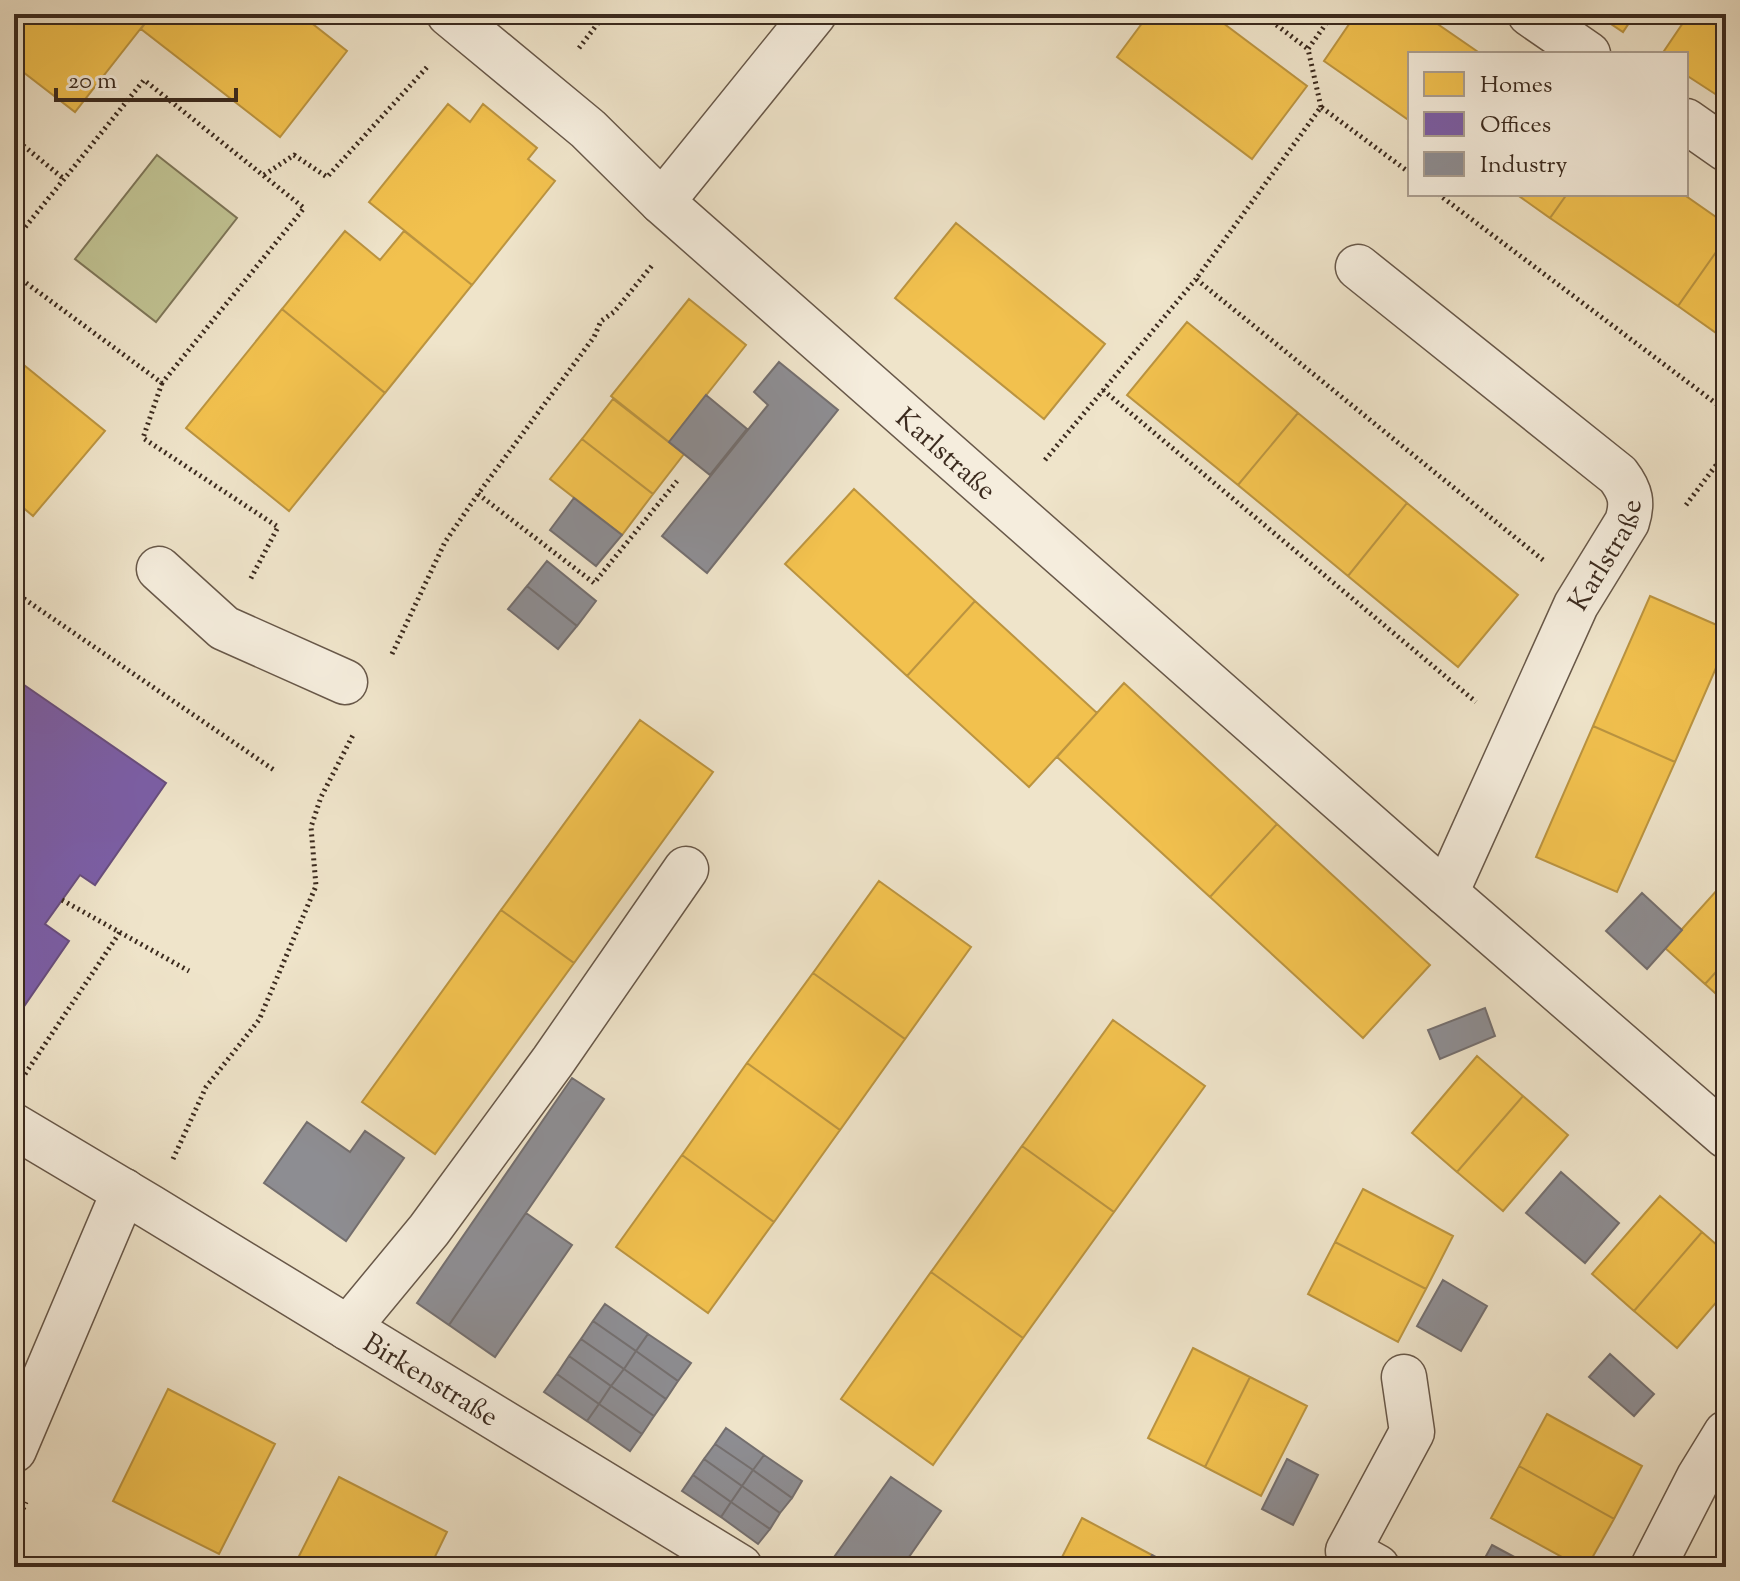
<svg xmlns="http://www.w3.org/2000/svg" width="1740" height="1581" font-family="'Sorts Mill Goudy',serif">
<rect width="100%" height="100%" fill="#efe4ca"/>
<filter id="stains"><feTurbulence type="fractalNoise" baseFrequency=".0025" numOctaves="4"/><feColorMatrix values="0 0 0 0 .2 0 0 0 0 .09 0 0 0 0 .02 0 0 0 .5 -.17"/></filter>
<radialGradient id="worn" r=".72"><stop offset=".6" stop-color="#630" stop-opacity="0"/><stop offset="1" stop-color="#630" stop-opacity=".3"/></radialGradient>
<path fill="#c0c292" stroke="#7e7658" stroke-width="2" d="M 157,155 L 237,218 L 156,322 L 75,259 Z"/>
<path fill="#f2c14e" stroke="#bb9440" stroke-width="2" d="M 14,14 L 152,14 L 75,112 L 14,65 Z
M 152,14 L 300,14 L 347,51 L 280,137 L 141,29 Z
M 1149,14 L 1211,14 L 1307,86 L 1252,159 L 1117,57 Z
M 1356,14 L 1423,14 L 1481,54 L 1410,54 L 1410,121 L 1324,61 Z
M 1596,14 L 1635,14 L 1623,32 Z
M 1689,14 L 1726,14 L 1726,101 L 1686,75 L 1686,54 L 1662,54 Z
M 448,104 L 470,122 L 483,104 L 537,148 L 528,159 L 555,181 L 472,285 L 369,202 Z
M 1516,194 L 1567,194 L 1550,218 Z
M 1567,194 L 1683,194 L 1726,224 L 1726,238 L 1678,306 L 1550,218 Z
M 956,223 L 1105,344 L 1044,419 L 895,298 Z
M 345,231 L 380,260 L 404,231 L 472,285 L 385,393 L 282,309 Z
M 1726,238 L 1726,340 L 1678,306 Z
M 689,299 L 746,345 L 669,442 L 611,396 Z
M 282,309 L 385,393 L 289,511 L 186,428 Z
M 1187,322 L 1298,413 L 1238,485 L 1127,395 Z
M 14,357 L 105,431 L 33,516 L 14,500 Z
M 613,399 L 684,454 L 653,494 L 582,439 Z
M 1298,413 L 1407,503 L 1348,576 L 1238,485 Z
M 582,439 L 653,494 L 622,535 L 550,479 Z
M 854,489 L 975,601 L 907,676 L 785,564 Z
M 1407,503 L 1518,595 L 1458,667 L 1348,576 Z
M 1650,596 L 1726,629 L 1726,645 L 1675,762 L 1593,726 Z
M 975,601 L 1097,713 L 1029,787 L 907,676 Z
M 1124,683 L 1277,824 L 1210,897 L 1057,757 Z
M 640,720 L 713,772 L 574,963 L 501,910 Z
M 1593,726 L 1675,762 L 1617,892 L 1536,857 Z
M 1277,824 L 1430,965 L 1363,1038 L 1210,897 Z
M 1726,880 L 1726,961 L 1705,984 L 1665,948 Z
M 879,881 L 971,947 L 905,1039 L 813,973 Z
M 501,910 L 574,963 L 435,1154 L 362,1102 Z
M 1726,961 L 1726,1003 L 1705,984 Z
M 813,973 L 905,1039 L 840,1130 L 747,1063 Z
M 1113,1020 L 1205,1086 L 1114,1212 L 1022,1146 Z
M 1477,1056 L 1523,1096 L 1457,1172 L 1412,1133 Z
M 747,1063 L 840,1130 L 774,1222 L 682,1155 Z
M 1523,1096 L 1568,1135 L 1503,1211 L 1457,1172 Z
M 1022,1146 L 1114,1212 L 1023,1338 L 931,1272 Z
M 682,1155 L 774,1222 L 708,1313 L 616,1247 Z
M 1363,1189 L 1453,1236 L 1426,1289 L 1335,1242 Z
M 1660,1196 L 1702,1232 L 1634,1311 L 1592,1274 Z
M 1702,1232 L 1726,1253 L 1726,1291 L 1677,1348 L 1634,1311 Z
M 1335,1242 L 1426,1289 L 1398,1342 L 1308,1294 Z
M 931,1272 L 1023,1338 L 933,1465 L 841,1399 Z
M 1193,1348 L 1250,1377 L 1205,1467 L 1148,1438 Z
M 1250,1377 L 1307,1406 L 1261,1496 L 1205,1467 Z
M 168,1389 L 275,1444 L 219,1554 L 113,1501 Z
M 1547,1414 L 1642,1466 L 1614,1519 L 1519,1466 Z
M 1519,1466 L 1614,1519 L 1587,1567 L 1580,1567 L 1491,1518 Z
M 339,1477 L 447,1532 L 430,1567 L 294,1566 Z
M 1082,1518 L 1152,1555 L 1146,1567 L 1057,1567 Z"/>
<path fill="#7b5ea7" stroke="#684e7e" stroke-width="2" d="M 14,678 L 166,783 L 95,885 L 80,875 L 45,924 L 69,941 L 14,1021 Z"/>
<path fill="#8d8d92" stroke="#746f6f" stroke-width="2" d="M 779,362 L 838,410 L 707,573 L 662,536 L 768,405 L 754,392 Z
M 706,395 L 747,429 L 710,475 L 669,442 Z
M 574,498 L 622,535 L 596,566 L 550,530 Z
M 547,561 L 596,601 L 577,626 L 527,586 Z
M 527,586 L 577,626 L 558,649 L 508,609 Z
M 1642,893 L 1682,930 L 1647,969 L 1606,931 Z
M 1485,1008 L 1495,1036 L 1440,1059 L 1428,1030 Z
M 572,1078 L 604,1099 L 449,1325 L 417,1303 Z
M 307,1122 L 350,1152 L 365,1131 L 404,1158 L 346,1241 L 264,1183 Z
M 1561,1172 L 1619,1223 L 1585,1263 L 1526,1213 Z
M 526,1213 L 572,1245 L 495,1357 L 449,1325 Z
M 1443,1280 L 1487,1306 L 1461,1351 L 1417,1326 Z
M 605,1304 L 648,1334 L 636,1351 L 593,1321 Z
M 593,1321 L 636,1351 L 624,1369 L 581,1339 Z
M 648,1334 L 691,1363 L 678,1381 L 636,1351 Z
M 581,1339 L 624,1369 L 611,1386 L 569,1356 Z
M 636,1351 L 678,1381 L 666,1399 L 624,1369 Z
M 1610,1354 L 1654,1394 L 1634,1416 L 1589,1377 Z
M 569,1356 L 611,1386 L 599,1404 L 557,1374 Z
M 624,1369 L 666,1399 L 654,1416 L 611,1386 Z
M 557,1374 L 599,1404 L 587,1421 L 544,1392 Z
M 611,1386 L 654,1416 L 642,1434 L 599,1404 Z
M 599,1404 L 642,1434 L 630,1451 L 587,1421 Z
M 726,1428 L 764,1455 L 753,1470 L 715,1444 Z
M 715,1444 L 753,1470 L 742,1486 L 704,1459 Z
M 764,1455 L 802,1481 L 792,1498 L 753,1470 Z
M 704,1459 L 742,1486 L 731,1502 L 693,1475 Z
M 1287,1459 L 1318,1475 L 1293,1525 L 1262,1509 Z
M 753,1470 L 792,1498 L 780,1513 L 742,1486 Z
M 693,1475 L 731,1502 L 721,1517 L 682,1491 Z
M 891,1477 L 941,1511 L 902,1567 L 827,1567 Z
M 742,1486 L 780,1513 L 770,1529 L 731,1502 Z
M 731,1502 L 770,1529 L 758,1544 L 721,1517 Z
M 1492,1545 L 1533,1567 L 1480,1567 Z
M 1152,1555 L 1174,1567 L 1146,1567 Z"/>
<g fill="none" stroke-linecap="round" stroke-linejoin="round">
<g stroke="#685849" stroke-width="47">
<g id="minor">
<path id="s1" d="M 449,14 L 588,129 L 662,202 L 1446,893 L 1576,605 L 1627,522 C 1633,503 1631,492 1618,475 L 1358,267"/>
<path d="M 1530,14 L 1588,54"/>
<path d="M 1686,121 L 1726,149"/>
<path d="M 662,202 L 814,14"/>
<path d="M 159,569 L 224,628 L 345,682"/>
<path d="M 1446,893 L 1726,1136"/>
<path id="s2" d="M 14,1126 L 150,1207 L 740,1567"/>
<path d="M 348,1328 L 429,1230 L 553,1061 L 686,869"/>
<path d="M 14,1450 L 124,1191"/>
<path d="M 1377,1567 L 1348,1551 L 1412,1432 L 1404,1377"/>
<path d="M 1653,1567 L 1699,1477 L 1726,1433"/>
</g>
</g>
<path stroke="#3b2a1e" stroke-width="5" stroke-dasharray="2 4" stroke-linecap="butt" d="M 1262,14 L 1308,49
M 579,48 L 605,14
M 1321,107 L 1308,49 L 1333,14
M 14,138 L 64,179
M 1410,173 L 1321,107 L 1196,279 L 1543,560
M 264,175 L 294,155 L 327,177 L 428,66
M 1438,194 L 1726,411
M 14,241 L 144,80 L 304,208 L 162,383 L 14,274
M 162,383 L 143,438 L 278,527 L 250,580
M 1103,390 L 1476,702
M 1045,460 L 1196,279
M 478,494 L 594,583 L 677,481
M 1686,505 L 1726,452
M 14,592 L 274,770
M 392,654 L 445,542 L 478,494 L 594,337 L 601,321 L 614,312 L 654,263
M 62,900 L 189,971
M 25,1074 L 120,932
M 173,1159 L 206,1087 L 259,1020 L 316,886 L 311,827 L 321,797 L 353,735
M 14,1531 L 26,1502"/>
<use href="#minor" stroke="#f5eddd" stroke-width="44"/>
</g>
<g text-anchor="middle" stroke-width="8" stroke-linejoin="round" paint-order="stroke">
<g font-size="28" fill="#3b2a1e" stroke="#f5eddd">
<text dy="10" stroke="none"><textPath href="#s1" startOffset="664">Karlstraße</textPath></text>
<text dy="10" stroke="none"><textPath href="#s1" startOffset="1704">Karlstraße</textPath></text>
<text dy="10" stroke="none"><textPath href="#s2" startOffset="488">Birkenstraße</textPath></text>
</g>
</g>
<rect width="1740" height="1581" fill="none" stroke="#efe4ca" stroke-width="48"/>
<rect x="16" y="16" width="1708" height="1549" fill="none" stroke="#3b2a1e" stroke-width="4"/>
<rect x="24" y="24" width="1692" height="1533" fill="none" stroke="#3b2a1e" stroke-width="2"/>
<rect x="1408" y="52" width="280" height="144" fill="#f5eddd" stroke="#ab9f91" stroke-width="2"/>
<rect x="1424" y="72" width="40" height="24" fill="#f2c14e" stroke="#ab9f91" stroke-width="2"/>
<text x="1480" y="92" font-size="24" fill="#3b2a1e">Homes</text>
<rect x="1424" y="112" width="40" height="24" fill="#7b5ea7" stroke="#ab9f91" stroke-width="2"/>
<text x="1480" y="132" font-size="24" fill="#3b2a1e">Offices</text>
<rect x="1424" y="152" width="40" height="24" fill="#8d8d92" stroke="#ab9f91" stroke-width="2"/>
<text x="1480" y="172" font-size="24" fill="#3b2a1e">Industry</text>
<path d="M56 88v12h180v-12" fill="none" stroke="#3b2a1e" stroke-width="4"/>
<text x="68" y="88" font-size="24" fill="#3b2a1e" stroke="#f5eddd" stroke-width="6" paint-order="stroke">20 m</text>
<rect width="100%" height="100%" filter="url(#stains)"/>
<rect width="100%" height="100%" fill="url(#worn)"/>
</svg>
